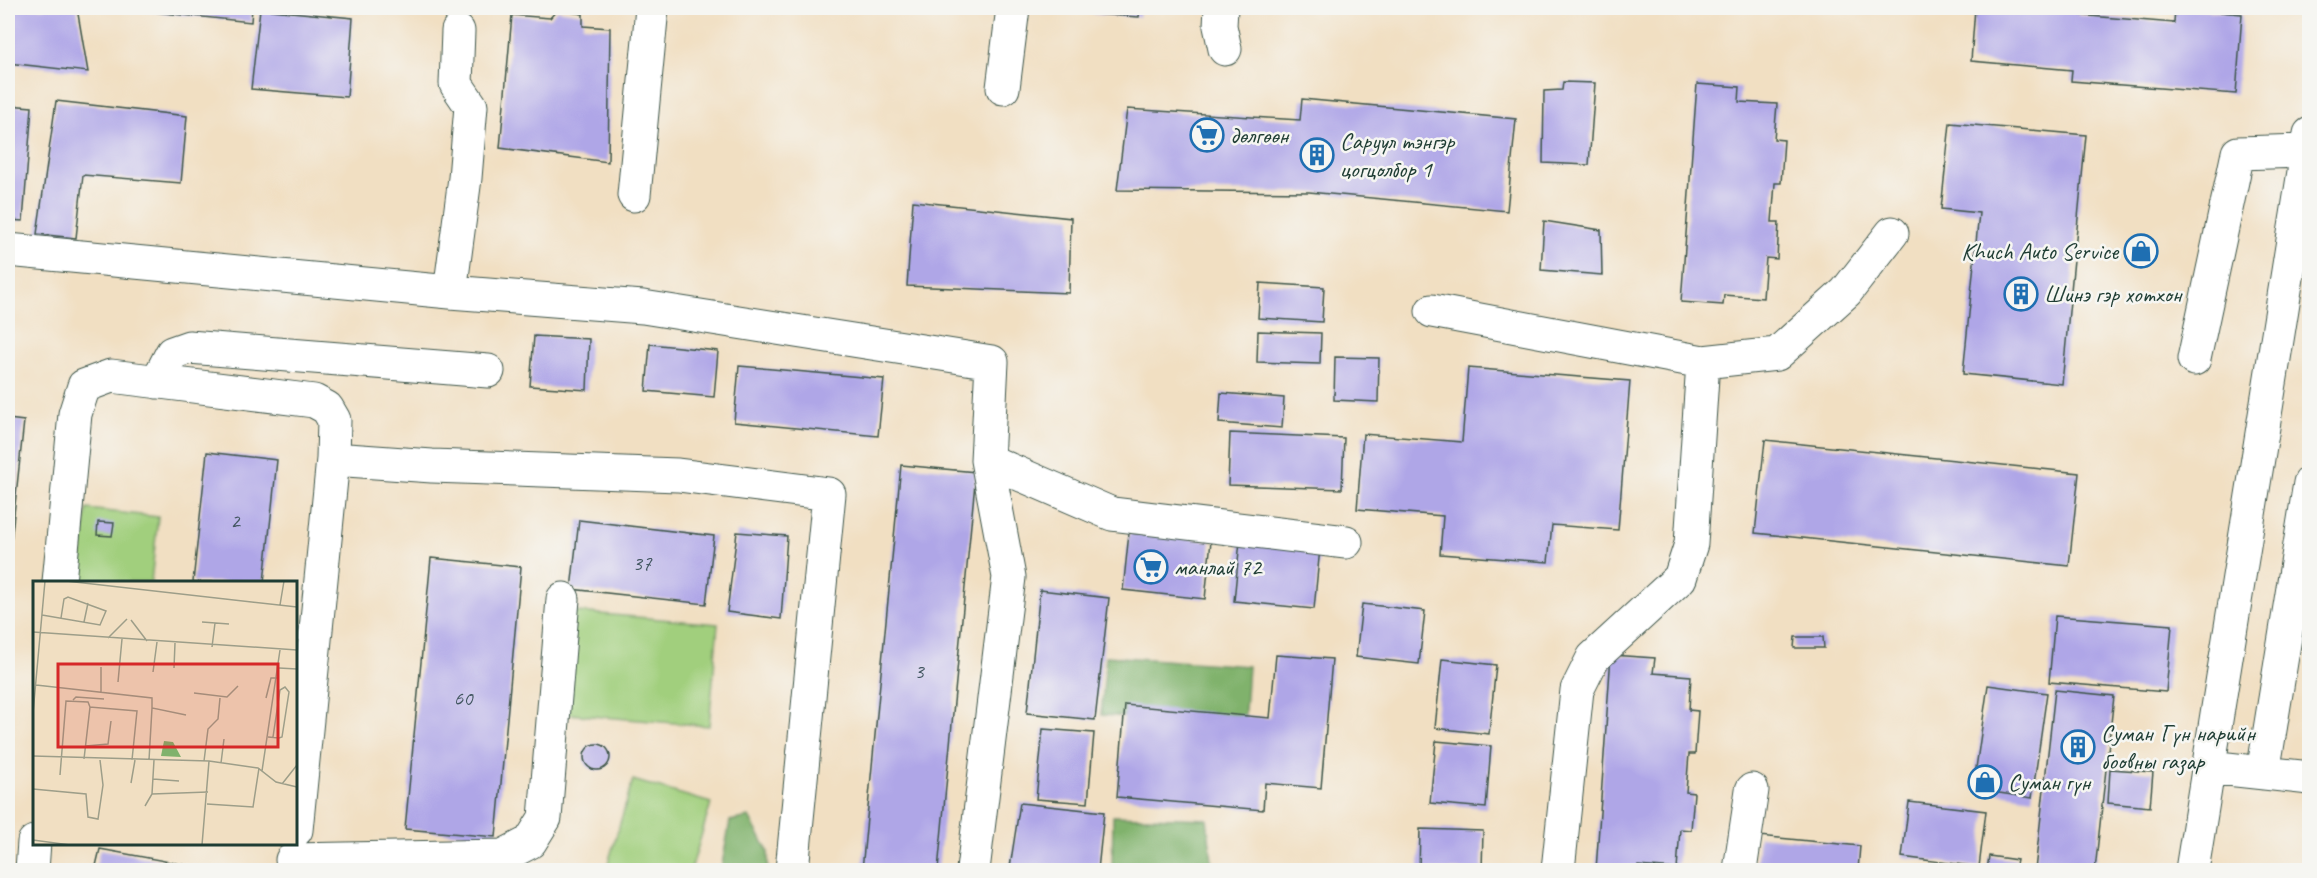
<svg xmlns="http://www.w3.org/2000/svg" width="2317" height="878" font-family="Caveat,sans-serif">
<rect width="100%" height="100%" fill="#f6f6f2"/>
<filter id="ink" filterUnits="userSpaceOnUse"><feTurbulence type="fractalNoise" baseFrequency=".0167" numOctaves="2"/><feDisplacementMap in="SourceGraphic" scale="12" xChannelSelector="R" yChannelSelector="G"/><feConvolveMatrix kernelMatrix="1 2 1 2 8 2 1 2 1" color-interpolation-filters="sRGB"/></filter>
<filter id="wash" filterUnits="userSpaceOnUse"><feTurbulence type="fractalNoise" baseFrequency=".008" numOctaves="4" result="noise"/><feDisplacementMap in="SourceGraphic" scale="24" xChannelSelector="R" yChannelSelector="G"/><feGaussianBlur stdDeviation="1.35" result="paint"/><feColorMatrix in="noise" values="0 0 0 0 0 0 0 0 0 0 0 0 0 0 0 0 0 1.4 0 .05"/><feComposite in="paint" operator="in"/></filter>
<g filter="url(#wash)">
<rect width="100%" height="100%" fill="#f1dfc2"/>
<path fill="#a1cf7d" stroke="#608658" stroke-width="1.5" d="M 87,509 L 158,517 L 151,582 L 78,582 Z
M 565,611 L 718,624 L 709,726 L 557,713 Z
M 633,780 L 711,803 L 691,870 L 606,870 Z"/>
<path fill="#80b26c" stroke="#507850" stroke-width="1.5" d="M 1106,656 L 1248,666 L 1244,725 L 1101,715 Z
M 1113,816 L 1207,819 L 1213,870 L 1112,870 Z
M 749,817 L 768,851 L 768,870 L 721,870 L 730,821 Z"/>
<g id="blocks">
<path fill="#afa6e7" d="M 8,8 L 77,8 L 88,72 L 8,63 Z
M 115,8 L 252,8 L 251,22 Z
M 350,8 L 380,8 L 379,12 Z
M 1093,8 L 1140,8 L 1139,17 L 1093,14 Z
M 1975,8 L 2079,8 L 2078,15 L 2174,23 L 2175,8 L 2242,14 L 2236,94 L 2071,81 L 2072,70 L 1971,61 Z
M 260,9 L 353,18 L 347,97 L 251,89 Z
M 557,10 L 583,14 L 583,26 L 610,28 L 608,162 L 500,148 L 512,15 L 550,18 Z
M 1563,82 L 1595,83 L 1589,165 L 1543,163 L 1544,91 L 1562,90 Z
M 1697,84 L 1740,87 L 1739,102 L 1777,104 L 1774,139 L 1784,140 L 1781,183 L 1775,183 L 1772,222 L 1779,222 L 1777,259 L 1766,258 L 1763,298 L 1724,295 L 1723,305 L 1681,302 Z
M 1302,99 L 1516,119 L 1507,211 L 1309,192 L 1117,190 L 1127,109 L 1300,120 Z
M 56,101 L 187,116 L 181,183 L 83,175 L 76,238 L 37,234 Z
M 8,105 L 32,107 L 23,221 L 8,220 Z
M 1950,123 L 2086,135 L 2062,384 L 1963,374 L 1979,213 L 1941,209 Z
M 913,201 L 1071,218 L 1069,293 L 907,286 Z
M 1544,221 L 1601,230 L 1602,275 L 1541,270 Z
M 1260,283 L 1324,287 L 1322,322 L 1258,318 Z
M 1258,331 L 1321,333 L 1320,364 L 1257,362 Z
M 534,336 L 589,339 L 587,390 L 530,386 Z
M 650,344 L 718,351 L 714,397 L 646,391 Z
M 1335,357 L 1379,358 L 1378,402 L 1334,400 Z
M 739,366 L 884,379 L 878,436 L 734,422 Z
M 1468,368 L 1630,381 L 1618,530 L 1552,525 L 1548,562 L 1440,554 L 1443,516 L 1357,509 L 1363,434 L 1462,442 Z
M 1221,393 L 1284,398 L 1282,428 L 1219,423 Z
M 8,419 L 24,421 L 9,561 L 8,561 Z
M 1230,433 L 1344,438 L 1342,489 L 1228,485 Z
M 1765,440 L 2079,473 L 2069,566 L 1755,533 Z
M 207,452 L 277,460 L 264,582 L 193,582 Z
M 901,465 L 976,472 L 938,870 L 862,870 Z
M 579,520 L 714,536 L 706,604 L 571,589 Z
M 98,522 L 114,523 L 112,536 L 97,535 Z
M 737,532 L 787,536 L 781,619 L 727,612 Z
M 1129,533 L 1211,541 L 1205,599 L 1123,590 Z
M 1240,541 L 1320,548 L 1314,609 L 1234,601 Z
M 431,558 L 521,567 L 496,837 L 405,829 Z
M 1040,590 L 1109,598 L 1095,720 L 1027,713 Z
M 1362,604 L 1425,611 L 1419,664 L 1356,657 Z
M 2055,616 L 2172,625 L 2166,692 L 2049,682 Z
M 1795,637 L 1823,637 L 1824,648 L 1794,648 Z
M 1276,655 L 1332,659 L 1321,788 L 1265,783 L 1263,810 L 1117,797 L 1125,705 L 1270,718 Z
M 1611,655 L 1655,658 L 1653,673 L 1691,676 L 1689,710 L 1698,711 L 1695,754 L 1689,754 L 1686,792 L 1694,793 L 1691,830 L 1680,829 L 1677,869 L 1638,866 L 1638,870 L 1596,870 Z
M 1442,659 L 1496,665 L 1489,734 L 1435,728 Z
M 1988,685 L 2047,693 L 2032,798 L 1973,789 Z
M 2055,690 L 2114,696 L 2095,870 L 2035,870 Z
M 1043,729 L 1094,733 L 1088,803 L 1036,799 Z
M 1436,741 L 1491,746 L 1486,808 L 1430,803 Z
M584 757a13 13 0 1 1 26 0a13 13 0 1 1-26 0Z
M 2110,769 L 2153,772 L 2150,807 L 2108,803 Z
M 1909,802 L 1986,811 L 1979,867 L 1902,857 Z
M 1020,803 L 1104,812 L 1098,870 L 1010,867 Z
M 1420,829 L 1483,831 L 1482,870 L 1419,870 Z
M 1759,836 L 1860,846 L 1858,870 L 1756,870 Z
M 100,849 L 208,869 L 208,870 L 95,870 Z
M 1989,856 L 2017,860 L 2015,870 L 1987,870 Z"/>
</g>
</g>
<g filter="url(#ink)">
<use href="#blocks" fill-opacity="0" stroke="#3e5549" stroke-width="1.5"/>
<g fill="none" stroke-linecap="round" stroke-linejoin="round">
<g stroke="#3e5549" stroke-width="35">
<path id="minor" d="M 1221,8 L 1220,26 L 1225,49
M 1003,88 L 1013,8
M 634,195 L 652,8
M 8,250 L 450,292 L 643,307 L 992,362 L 987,460 L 1112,514 L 1346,542
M 450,292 L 465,178 L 471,106 L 456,84 L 458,31
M 1432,311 L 1703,362 L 1777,354 L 1846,292 L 1892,233
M 2194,359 L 2238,153 L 2307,151
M 157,382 L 172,353 L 189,347 L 488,371
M 59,582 L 75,414 L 84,386 L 111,376 L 314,401 L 327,408 L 334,420 L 333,459
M 2209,767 L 2310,778
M 2263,773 L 2310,483
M 296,830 L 333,459 L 432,466 L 678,475 L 829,494 L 792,870
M 292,860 L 503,856 L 530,842 L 545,818 L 563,599
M 32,870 L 34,842
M 973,870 L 1009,577 L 987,460
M 1558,870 L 1577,690 L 1593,658 L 1680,578 L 1691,544 L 1703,362
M 1740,870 L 1752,790
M 2192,870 L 2310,134"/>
</g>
<use href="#minor" stroke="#fff" stroke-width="33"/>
</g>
</g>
<defs>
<g id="supermarket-ring" transform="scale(1.725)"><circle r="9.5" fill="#f6f6f2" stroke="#1f6fb2" stroke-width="1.5"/><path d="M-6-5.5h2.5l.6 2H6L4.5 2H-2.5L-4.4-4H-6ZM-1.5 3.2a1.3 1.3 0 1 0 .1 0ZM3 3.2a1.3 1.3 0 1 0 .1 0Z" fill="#1f6fb2"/></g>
<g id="building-ring" transform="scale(1.725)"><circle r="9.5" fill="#f6f6f2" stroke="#1f6fb2" stroke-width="1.5"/><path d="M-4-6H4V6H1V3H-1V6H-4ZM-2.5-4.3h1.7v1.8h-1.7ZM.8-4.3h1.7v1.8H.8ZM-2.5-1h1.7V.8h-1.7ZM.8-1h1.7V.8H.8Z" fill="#1f6fb2"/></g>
<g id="shop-ring" transform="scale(1.725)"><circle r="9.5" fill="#f6f6f2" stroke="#1f6fb2" stroke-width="1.5"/><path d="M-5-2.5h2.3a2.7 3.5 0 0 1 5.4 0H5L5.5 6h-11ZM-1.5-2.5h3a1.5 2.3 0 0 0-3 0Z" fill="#1f6fb2"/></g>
</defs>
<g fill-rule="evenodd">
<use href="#supermarket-ring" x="1207" y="135"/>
<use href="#building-ring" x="1317" y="155"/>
<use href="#shop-ring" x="2141" y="251"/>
<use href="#building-ring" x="2021" y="294"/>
<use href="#supermarket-ring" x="1151" y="567"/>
<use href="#building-ring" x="2078" y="747"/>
<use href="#shop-ring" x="1985" y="782"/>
</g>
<g text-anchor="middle" stroke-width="5" stroke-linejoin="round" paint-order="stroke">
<g font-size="21" fill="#435761">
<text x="235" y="528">2</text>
<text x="642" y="570">37</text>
<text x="919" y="678">3</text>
<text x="463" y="705">60</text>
</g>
<g font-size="24" fill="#1f3d34" stroke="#f6f6f2" text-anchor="start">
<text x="1230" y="143">дөлгөөн</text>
<text x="1340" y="149">Саруул тэнгэр<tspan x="1340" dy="28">цогцолбор 1</tspan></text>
<text x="2118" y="259" text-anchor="end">Khuch Auto Service</text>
<text x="2044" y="302">Шинэ гэр хотхон</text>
<text x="1174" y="575">манлай 72</text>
<text x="2101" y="741">Суман Гүн нарийн<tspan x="2101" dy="28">боовны газар</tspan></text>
<text x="2008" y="790">Суман гүн</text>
</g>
</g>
<g transform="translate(33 581)">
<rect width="264" height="264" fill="#f1dfc2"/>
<path d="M 131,160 L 140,161 L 148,176 L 128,175 Z" fill="#80b26c"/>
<path fill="none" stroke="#9d9e89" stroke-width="1.5" d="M 33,0 L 264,26M 247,24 L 251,0M 9,34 L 67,44 L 73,30 L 35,16 L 31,18 L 28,37M 98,39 L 114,60M 51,41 L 55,22M 169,41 L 196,43M 0,51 L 264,69M 75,57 L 94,38M 179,66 L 182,42M 141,87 L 142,62M 246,87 L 264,88M 120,91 L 124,61M 85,101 L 89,58M 3,104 L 119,117 L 119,127 L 153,134M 68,111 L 68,86M 161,112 L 194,116 L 205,105M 233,117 L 238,97 L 244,97M 40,119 L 43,116 L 71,118M 0,132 L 12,0M 235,156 L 246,157 L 249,156 L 256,111 L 252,106 L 247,109 L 240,156M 53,165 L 75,163 L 78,140M 0,175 L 176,180 L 225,187 L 243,201 L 264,206M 51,178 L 57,126 L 104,130 L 99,179M 116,179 L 119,127M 171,180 L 175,148 L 185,138 L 187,117M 188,182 L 191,158M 229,190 L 247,69M 27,194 L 33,120 L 55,121 L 57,126M 120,198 L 146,200M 98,202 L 102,179M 249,203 L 264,184M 0,208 L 53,213 L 55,236 L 65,238 L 70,204 L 67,179M 119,213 L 175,211M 174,223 L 220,226 L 226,187M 112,225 L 119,213 L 121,179M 0,259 L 37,264M 169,264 L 176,180"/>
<path fill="#d62828" fill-opacity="0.15" stroke="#d62828" stroke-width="3" d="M 25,83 L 245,83 L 245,166 L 25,166 Z"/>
<rect width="264" height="264" fill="none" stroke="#1f3d34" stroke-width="3"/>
</g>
<rect width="2317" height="878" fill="none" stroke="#f6f6f2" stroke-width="30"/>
</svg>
